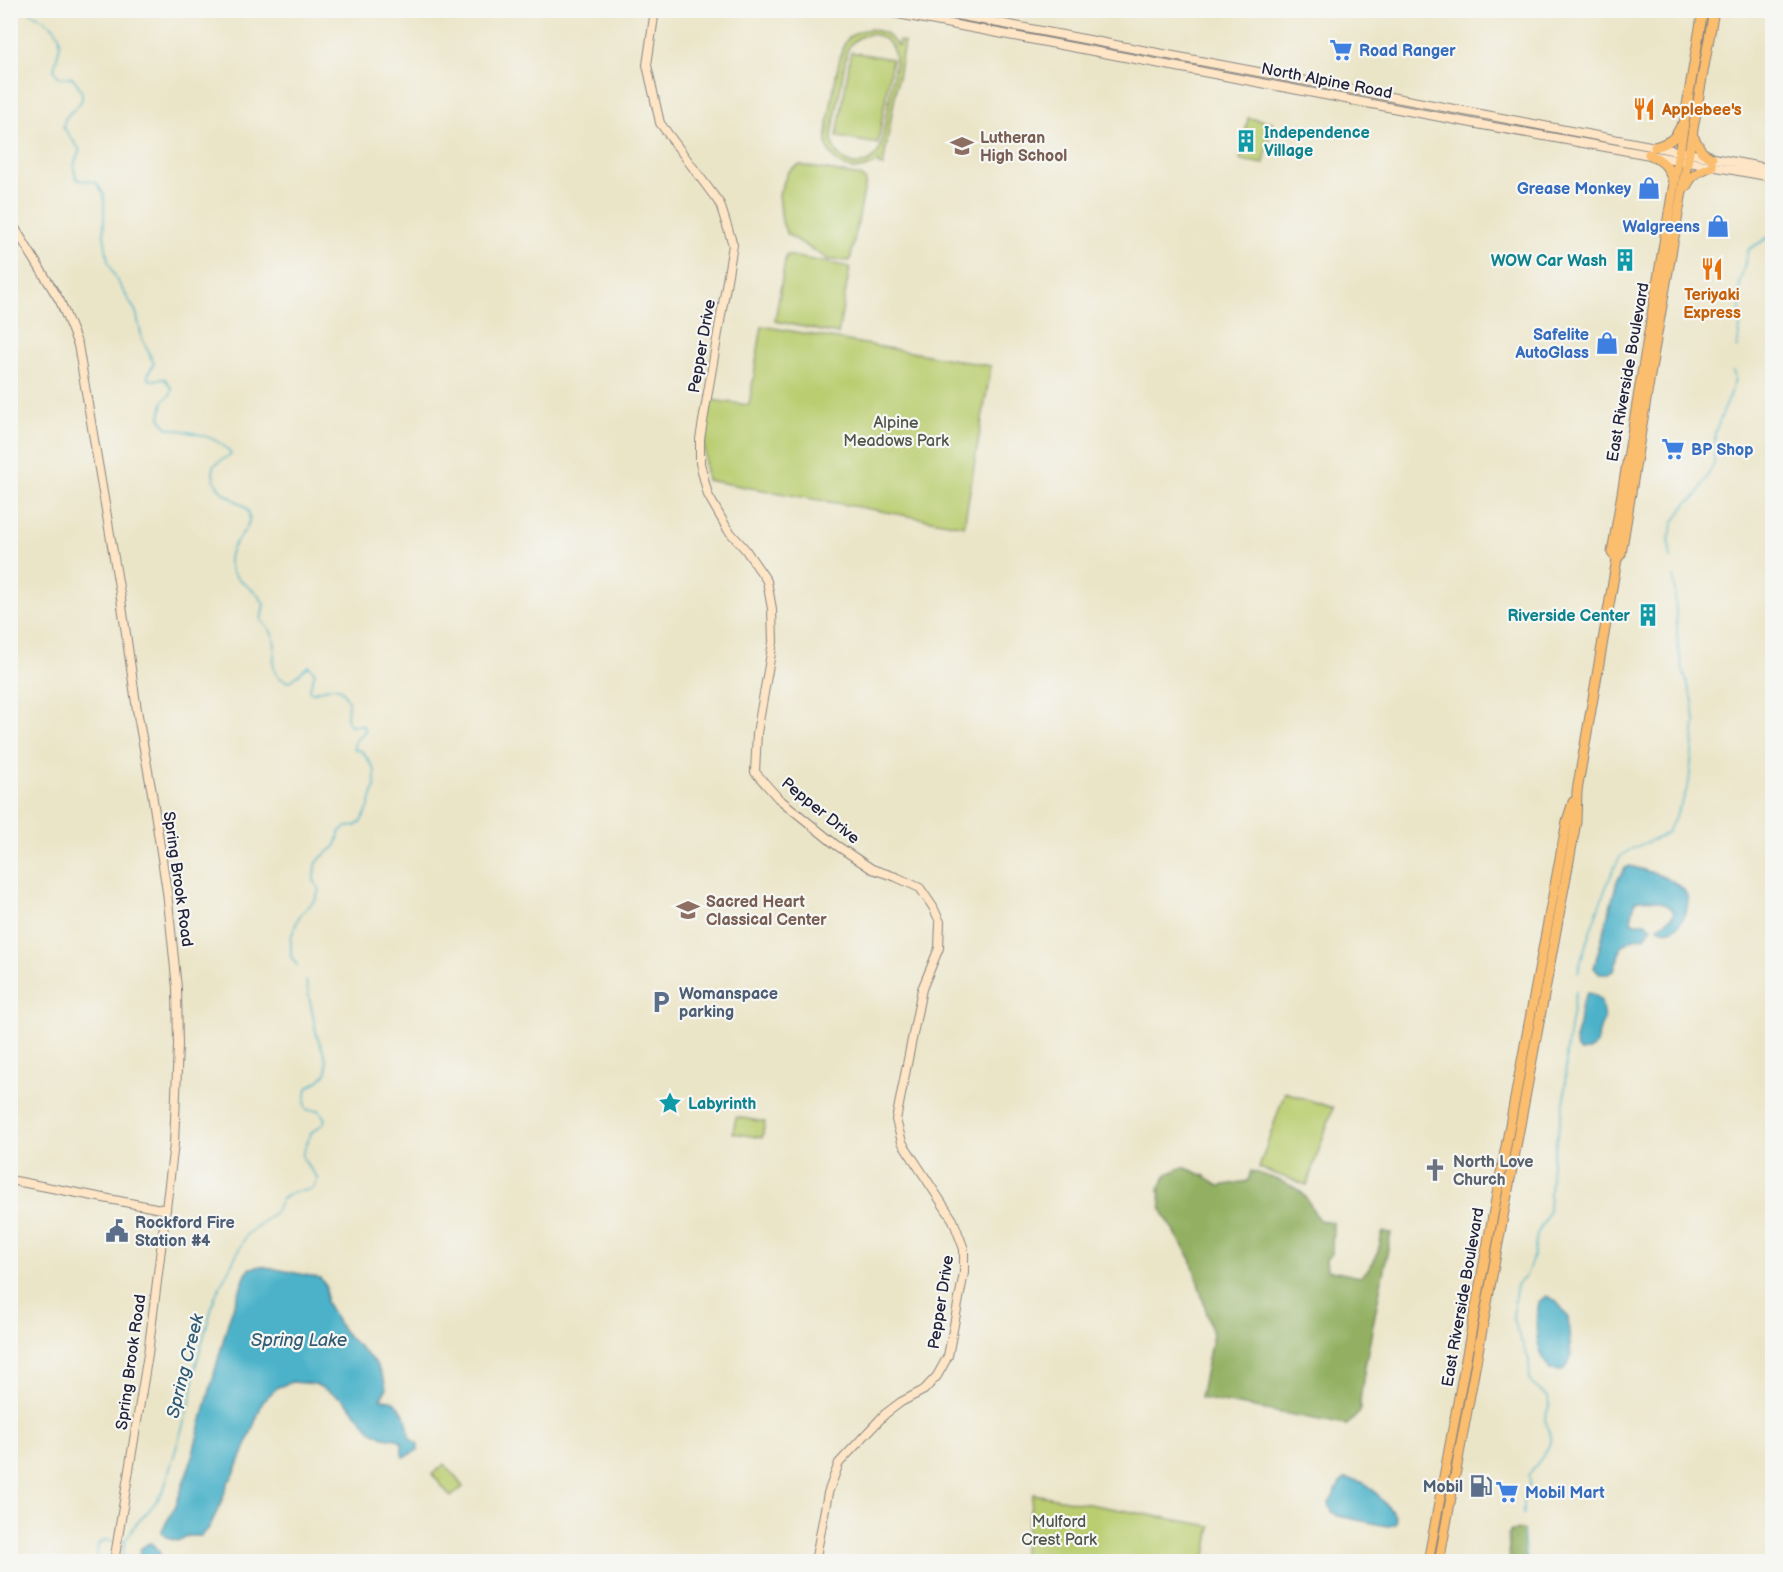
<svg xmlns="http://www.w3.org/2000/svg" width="1783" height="1572" font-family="'Balsamiq Sans',sans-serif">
<rect width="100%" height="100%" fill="#f6f6f2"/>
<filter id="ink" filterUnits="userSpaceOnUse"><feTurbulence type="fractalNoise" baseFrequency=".0167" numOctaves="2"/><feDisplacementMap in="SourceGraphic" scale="12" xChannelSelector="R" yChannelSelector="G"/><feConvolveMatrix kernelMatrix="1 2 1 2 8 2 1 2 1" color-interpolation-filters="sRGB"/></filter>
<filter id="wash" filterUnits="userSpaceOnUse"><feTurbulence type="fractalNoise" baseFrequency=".008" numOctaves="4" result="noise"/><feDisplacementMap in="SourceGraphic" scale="24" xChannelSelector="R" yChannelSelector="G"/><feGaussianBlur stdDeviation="1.35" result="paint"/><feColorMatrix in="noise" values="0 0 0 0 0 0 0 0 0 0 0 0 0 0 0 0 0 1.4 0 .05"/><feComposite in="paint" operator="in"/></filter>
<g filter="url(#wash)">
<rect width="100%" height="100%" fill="#ebe5c8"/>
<path fill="#bacd70" stroke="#6e7856" stroke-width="1.5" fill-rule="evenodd" d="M 870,29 L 885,33 L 898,46 L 899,41 L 904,42 L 883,166 L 878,165 L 878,161 C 870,168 860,171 848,168 C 838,165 830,156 827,145 C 825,132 839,51 846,41 C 852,33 861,30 870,29 ZM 870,34 C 887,36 896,47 895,64 L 881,147 C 868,176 831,166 832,135 L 847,51 C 851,41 859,36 870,34 Z
M 851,52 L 892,59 L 878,144 L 837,137 Z
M 1248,118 L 1272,122 L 1264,164 L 1240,160 Z
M 800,165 L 860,176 L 866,181 L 850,261 L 829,260 L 787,234 L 782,222 L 779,194 L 788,172 L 793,168 Z
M 786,255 L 850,267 L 838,334 L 775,321 Z
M 762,326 L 991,366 L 964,526 L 707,480 C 702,449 705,432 710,400 L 749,405 Z
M 1285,1092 L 1333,1108 L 1307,1185 L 1259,1168 Z
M 736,1117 L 765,1122 L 762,1138 L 733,1133 Z
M 445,1464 L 463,1487 L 451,1497 L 432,1474 Z
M 1033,1494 L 1211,1526 L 1205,1561 L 1021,1561 Z"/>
<path fill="#93b062" stroke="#5a694e" stroke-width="1.5" d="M 1183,1167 L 1205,1176 L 1219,1186 L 1248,1181 L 1251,1171 C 1266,1176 1294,1183 1304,1195 C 1310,1202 1313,1212 1319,1220 L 1333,1222 L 1332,1254 L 1326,1259 L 1327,1270 L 1360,1277 C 1369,1270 1377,1259 1379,1247 C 1381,1241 1380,1238 1383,1232 L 1391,1233 L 1365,1366 L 1360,1401 L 1360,1412 L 1347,1425 L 1200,1398 L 1213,1334 L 1191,1259 L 1162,1211 L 1159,1189 L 1167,1174 Z
M 1523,1530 L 1525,1553 L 1528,1561 L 1510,1561 L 1508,1535 L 1511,1531 Z"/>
<path fill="#4bb2c9" stroke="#366a82" stroke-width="1.5" d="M 1630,866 C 1647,871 1668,876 1682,888 C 1698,902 1677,943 1657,927 L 1672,917 L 1674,912 C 1666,901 1648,897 1635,901 L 1631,920 L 1634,923 L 1645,923 L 1652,927 L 1645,937 L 1636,938 L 1622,945 L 1614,971 L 1608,974 L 1601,974 L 1594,968 L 1617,881 L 1625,868 Z
M 1587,993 L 1593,994 L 1601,1001 L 1604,1020 C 1594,1034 1604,1050 1580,1052 L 1577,1049 L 1575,1039 L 1579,1025 L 1581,1007 Z
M 261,1266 L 320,1278 L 326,1286 L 326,1302 L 343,1331 L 376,1364 L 385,1382 L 386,1389 L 381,1399 L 392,1400 C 405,1410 409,1422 409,1437 L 418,1444 L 418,1450 L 404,1457 L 402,1455 L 402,1443 L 397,1439 L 384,1437 L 371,1431 L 351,1407 L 341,1398 L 315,1384 L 292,1382 L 278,1387 L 263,1401 L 242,1456 L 233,1476 L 228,1482 L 221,1503 L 209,1528 L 201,1536 L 188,1536 L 177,1541 L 167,1538 L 161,1532 L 176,1505 L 190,1464 L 229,1319 L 246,1274 L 251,1268 Z
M 1546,1296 L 1557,1301 L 1568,1318 L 1571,1357 L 1568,1365 L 1561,1371 L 1550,1370 C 1536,1350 1534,1325 1539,1302 Z
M 1345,1479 C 1369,1480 1373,1490 1387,1506 C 1392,1512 1396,1514 1396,1522 L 1394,1525 L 1387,1526 L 1338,1516 L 1332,1512 L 1329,1504 L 1340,1483 Z
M 149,1543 L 153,1544 C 158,1549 162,1554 160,1561 L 144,1561 L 139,1554 L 140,1549 Z"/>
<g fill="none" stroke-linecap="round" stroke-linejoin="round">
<path stroke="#4bb2c9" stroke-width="1.5" d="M 27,10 C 39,18 60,25 60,42 C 60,51 55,62 54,70 L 59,77 L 73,78 C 98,109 65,104 63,127 L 80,150 C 75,160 71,169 78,180 L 96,182 L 104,195 L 104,235 L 108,261 L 115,277 L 136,312 L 142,338 L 154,364 L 149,372 L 148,377 L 150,380 L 165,379 L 172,389 L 170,395 L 163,401 L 160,418 L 166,427 C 189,433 218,434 231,454 L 213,466 C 211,500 245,497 249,514 C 253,529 230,541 229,559 C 228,576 245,583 256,593 C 259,596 261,600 264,604 L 261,620 C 265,625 271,630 273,636 C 281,653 261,673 289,682 C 297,677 301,671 309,666 L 315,673 L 309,690 L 311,692 C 322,693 329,683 341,689 L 348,700 L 347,721 L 350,725 L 362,725 L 366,730 L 355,741 L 354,747 L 356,750 L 362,751 L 373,767 L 375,772 L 375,786 L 368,809 L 360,823 L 355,826 L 347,827 L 339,832 C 338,852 330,847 319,860 C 315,865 314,873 314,880 L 319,890 L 316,899 L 300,915 L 294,929 L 291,938 L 291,957 L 297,965
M 1737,348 L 1740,328 L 1740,283 L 1748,250 L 1772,235
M 1671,559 L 1669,539 L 1674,522 L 1688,502 L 1694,499 L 1700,490 L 1714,464 L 1715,432 L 1730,396 L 1735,379 L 1733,371
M 1578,973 C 1581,956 1612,864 1622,855 C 1636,844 1654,842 1668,832 L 1683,800 L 1689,783 L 1695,722 L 1693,701 L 1683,670 L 1678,648 L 1674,577
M 1523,1515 L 1523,1496 L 1530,1484 L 1529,1474 C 1538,1461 1554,1448 1550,1432 C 1548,1427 1545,1423 1545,1418 L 1550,1403 L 1548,1397 L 1533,1385 L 1530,1379 L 1529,1360 L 1513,1320 L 1515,1295 L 1517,1285 L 1526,1276 L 1534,1254 L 1537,1234 L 1544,1222 L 1549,1210 L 1552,1161 L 1565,1097 L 1566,1054 L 1576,990
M 1523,1533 L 1525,1553 L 1528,1562
M 122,1542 C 130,1538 131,1529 137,1523 C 147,1513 155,1504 163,1492 L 191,1399 L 196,1365 L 215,1296 L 247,1234 L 275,1212 L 282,1199 L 293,1192 L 310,1190 L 314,1187 L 318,1179 L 306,1163 L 302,1156 L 311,1133 L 323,1124 L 325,1119 L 319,1110 L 306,1110 L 305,1103 L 307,1088 L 320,1080 L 327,1072 L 326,1058 L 317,1036 L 306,981
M 96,1562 L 98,1544 L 105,1540 L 113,1541
M 121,1562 L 125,1542"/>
</g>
</g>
<g filter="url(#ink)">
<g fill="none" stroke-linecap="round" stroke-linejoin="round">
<g stroke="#868482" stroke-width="10">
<path id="secondary" d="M 655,10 L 647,65 L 660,123 L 720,204 L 733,245 L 700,439 L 700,463 L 708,495 L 728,530 L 745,549 L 767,581 L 772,609 L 773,642 L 757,733 L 755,772 L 778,798 L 836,845 L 872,869 L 896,877 L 920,888 L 933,907 L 940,922 L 939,948 L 922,989 L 896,1120 L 902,1142 L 953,1220 L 964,1249 L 964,1273 L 948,1356 L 937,1376 L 924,1390 L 901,1402 L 885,1414 L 839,1463 L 828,1493 L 815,1562
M 877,10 L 1477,124 L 1772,177
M 930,10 L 1772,169
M 10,220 L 60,301 L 78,345 L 121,599 L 137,710 L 152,793 L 167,892 L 177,988 L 178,1045 L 174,1144 L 148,1354 L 114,1562
M 10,1180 L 166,1210"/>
</g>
<g stroke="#868482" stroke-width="11">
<path id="primary" d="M 1693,136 L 1702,152 L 1712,158
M 1655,147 C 1670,142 1674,140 1681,126
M 1649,154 C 1665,163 1668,165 1673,182
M 1686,187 C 1693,173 1698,172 1712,166
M 1617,559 L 1612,553 L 1703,10
M 1428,1562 L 1567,821 L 1573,802
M 1439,1562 L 1571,850 L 1576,822 L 1577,791 L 1617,559 L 1621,554 L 1654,351 L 1714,10"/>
</g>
<use href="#secondary" stroke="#fde5c5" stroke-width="8"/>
<use href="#primary" stroke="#fbbd6e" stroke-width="9"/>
</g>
</g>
<defs>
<g id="supermarket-bare" transform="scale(1.8)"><path d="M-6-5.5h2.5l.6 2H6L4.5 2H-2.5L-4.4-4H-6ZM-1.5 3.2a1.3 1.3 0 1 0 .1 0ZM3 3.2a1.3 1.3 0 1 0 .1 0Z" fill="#3f7fe0" stroke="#f6f6f2" stroke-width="2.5" paint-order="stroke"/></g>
<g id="restaurant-bare" transform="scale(1.8)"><path d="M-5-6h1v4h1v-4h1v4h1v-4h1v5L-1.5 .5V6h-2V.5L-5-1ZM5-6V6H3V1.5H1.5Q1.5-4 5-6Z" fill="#e8710a" stroke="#f6f6f2" stroke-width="2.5" paint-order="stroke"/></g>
<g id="building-bare" transform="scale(1.8)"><path d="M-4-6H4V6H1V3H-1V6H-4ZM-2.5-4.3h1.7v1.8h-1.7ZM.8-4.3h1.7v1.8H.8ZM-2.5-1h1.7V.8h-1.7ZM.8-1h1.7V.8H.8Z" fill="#0f9aa8" stroke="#f6f6f2" stroke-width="2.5" paint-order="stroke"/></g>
<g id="school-bare" transform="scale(1.8)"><path d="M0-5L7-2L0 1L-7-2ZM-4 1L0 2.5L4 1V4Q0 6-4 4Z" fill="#8d6e63" stroke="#f6f6f2" stroke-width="2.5" paint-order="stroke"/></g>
<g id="shop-bare" transform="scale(1.8)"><path d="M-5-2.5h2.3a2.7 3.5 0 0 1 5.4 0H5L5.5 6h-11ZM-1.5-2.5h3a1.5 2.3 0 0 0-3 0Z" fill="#3f7fe0" stroke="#f6f6f2" stroke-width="2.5" paint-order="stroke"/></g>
<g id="parking-bare" transform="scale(1.8)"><path d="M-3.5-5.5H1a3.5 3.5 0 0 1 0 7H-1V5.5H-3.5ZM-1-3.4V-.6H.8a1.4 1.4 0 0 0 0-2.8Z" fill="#5c6f8a" stroke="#f6f6f2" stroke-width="2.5" paint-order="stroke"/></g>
<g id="sight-bare" transform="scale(1.8)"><path d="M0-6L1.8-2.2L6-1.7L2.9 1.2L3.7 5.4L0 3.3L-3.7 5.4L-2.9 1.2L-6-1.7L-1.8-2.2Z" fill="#0f9aa8" stroke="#f6f6f2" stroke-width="2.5" paint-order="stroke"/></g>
<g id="church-bare" transform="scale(1.8)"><path d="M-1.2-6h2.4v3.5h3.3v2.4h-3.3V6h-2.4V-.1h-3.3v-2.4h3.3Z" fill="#6b7280" stroke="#f6f6f2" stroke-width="2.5" paint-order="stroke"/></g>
<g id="civic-bare" transform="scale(1.8)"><path d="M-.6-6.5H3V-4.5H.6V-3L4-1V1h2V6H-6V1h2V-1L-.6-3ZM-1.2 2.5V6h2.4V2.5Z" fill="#5c6f8a" stroke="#f6f6f2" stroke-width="2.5" paint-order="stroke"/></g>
<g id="fuel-bare" transform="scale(1.8)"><path d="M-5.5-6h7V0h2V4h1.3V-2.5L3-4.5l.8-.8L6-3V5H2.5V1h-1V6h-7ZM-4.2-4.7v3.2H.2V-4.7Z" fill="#5c6f8a" stroke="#f6f6f2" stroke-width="2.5" paint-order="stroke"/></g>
</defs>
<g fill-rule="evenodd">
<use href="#supermarket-bare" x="1341" y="50"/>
<use href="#restaurant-bare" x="1644" y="109"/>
<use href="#building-bare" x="1246" y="141"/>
<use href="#school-bare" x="962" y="146"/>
<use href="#shop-bare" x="1649" y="188"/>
<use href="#shop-bare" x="1718" y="226"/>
<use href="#building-bare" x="1625" y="260"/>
<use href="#restaurant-bare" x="1712" y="269"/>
<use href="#shop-bare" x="1607" y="343"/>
<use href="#supermarket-bare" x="1673" y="449"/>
<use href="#building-bare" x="1648" y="615"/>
<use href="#school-bare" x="688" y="910"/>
<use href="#parking-bare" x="661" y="1002"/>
<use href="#sight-bare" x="670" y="1103"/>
<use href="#church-bare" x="1435" y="1170"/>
<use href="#civic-bare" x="117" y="1231"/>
<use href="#fuel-bare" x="1481" y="1486"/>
<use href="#supermarket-bare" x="1507" y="1492"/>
</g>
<g text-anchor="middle" stroke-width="4.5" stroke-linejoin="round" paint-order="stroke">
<g font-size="16" font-weight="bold" fill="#366cbe" stroke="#f6f6f2" text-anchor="start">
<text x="1359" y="56">Road Ranger</text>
<text x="1631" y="194" text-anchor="end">Grease Monkey</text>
<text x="1700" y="232" text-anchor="end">Walgreens</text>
<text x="1589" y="340" text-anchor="end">Safelite<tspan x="1589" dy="18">AutoGlass</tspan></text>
<text x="1691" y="455">BP Shop</text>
<text x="1525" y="1498">Mobil Mart</text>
</g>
<g font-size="16" fill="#22223b" stroke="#f6f6f2">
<text transform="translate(1327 80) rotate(11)" y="6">North Alpine Road</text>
<text transform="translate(701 346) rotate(-80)" y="6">Pepper Drive</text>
<text transform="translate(1627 372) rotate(-80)" y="6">East Riverside Boulevard</text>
<text transform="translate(821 810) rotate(39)" y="6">Pepper Drive</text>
<text transform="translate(179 879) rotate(82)" y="6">Spring Brook Road</text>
<text transform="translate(1462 1297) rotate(-80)" y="6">East Riverside Boulevard</text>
<text transform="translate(940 1302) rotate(-81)" y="6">Pepper Drive</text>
<text transform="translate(130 1362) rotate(-82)" y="6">Spring Brook Road</text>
</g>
<g font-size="16" font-weight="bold" fill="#c56008" stroke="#f6f6f2" text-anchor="start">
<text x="1662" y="115">Applebee's</text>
<text x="1712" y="300" text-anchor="middle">Teriyaki<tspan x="1712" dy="18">Express</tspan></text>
</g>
<g font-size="16" font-weight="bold" fill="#0d838f" stroke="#f6f6f2" text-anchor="start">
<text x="1264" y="138">Independence<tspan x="1264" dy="18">Village</tspan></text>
<text x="1607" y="266" text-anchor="end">WOW Car Wash</text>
<text x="1630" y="621" text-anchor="end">Riverside Center</text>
<text x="688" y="1109">Labyrinth</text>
</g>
<g font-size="16" font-weight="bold" fill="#785e54" stroke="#f6f6f2" text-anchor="start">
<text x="980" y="143">Lutheran<tspan x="980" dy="18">High School</tspan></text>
<text x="706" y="907">Sacred Heart<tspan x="706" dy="18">Classical Center</tspan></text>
</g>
<g font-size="16" fill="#50554b" stroke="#f6f6f2">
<text x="896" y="428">Alpine<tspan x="896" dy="18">Meadows Park</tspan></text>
<text x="1059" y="1527">Mulford<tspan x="1059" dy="18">Crest Park</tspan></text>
</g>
<g font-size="16" font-weight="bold" fill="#4e5e75" stroke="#f6f6f2" text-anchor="start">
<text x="679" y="999">Womanspace<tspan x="679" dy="18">parking</tspan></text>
<text x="135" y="1228">Rockford Fire<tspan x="135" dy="18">Station #4</tspan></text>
<text x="1463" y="1492" text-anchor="end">Mobil</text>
</g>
<g font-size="16" font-weight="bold" fill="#5b616d" stroke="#f6f6f2" text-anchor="start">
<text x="1453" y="1167">North Love<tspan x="1453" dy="18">Church</tspan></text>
</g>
<g font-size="18" font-style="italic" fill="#325c74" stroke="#f6f6f2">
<text x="299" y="1346">Spring Lake</text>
<text transform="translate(185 1366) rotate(-76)" y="6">Spring Creek</text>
</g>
</g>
<rect width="1783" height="1572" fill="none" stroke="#f6f6f2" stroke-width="36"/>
</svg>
